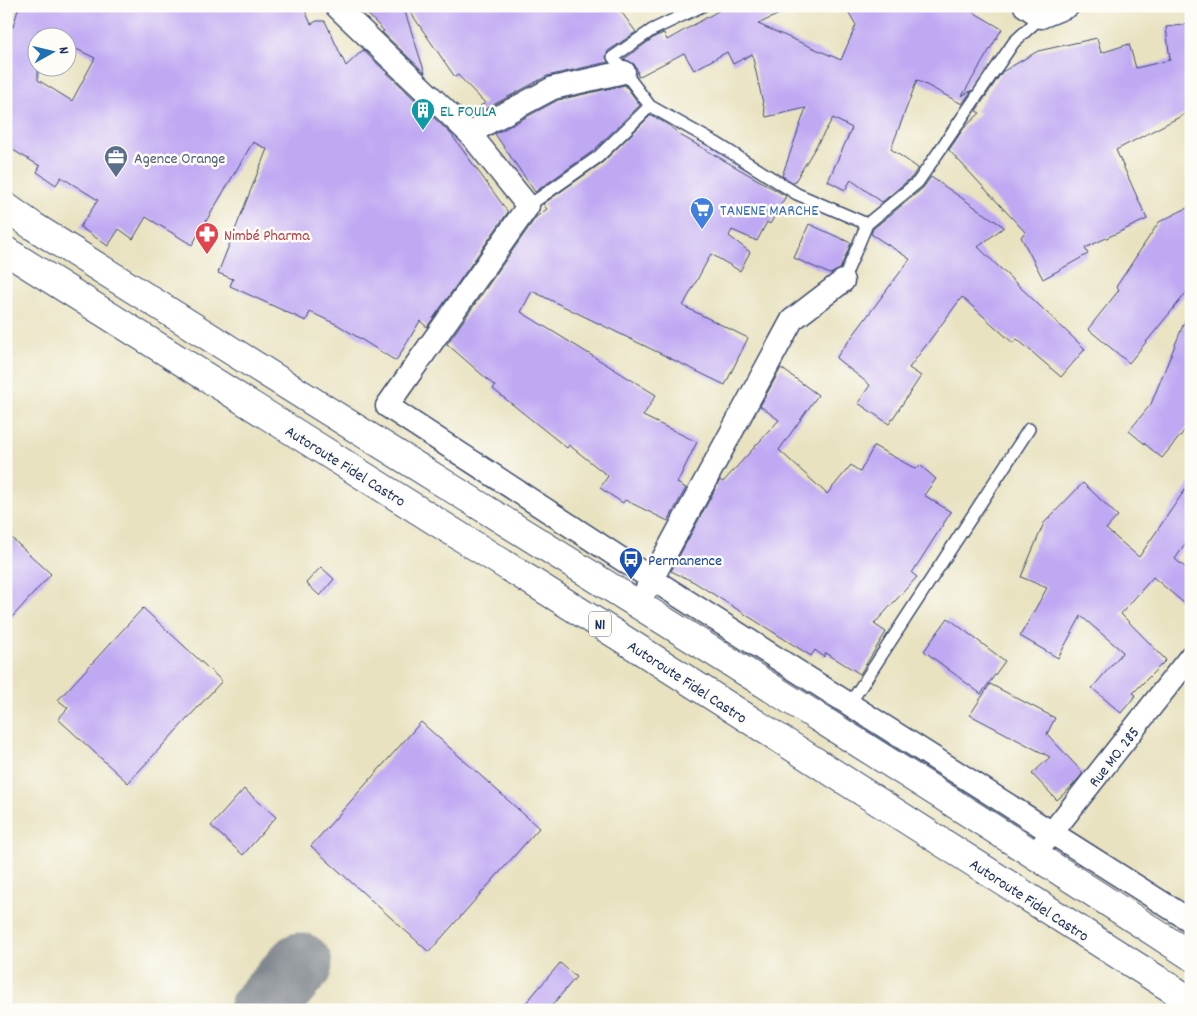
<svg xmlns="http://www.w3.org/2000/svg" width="1197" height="1016" font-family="Dekko,sans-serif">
<rect width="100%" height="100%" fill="#fdfcf7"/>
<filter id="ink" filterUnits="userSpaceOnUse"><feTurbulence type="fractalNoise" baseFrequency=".02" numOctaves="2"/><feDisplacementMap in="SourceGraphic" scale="10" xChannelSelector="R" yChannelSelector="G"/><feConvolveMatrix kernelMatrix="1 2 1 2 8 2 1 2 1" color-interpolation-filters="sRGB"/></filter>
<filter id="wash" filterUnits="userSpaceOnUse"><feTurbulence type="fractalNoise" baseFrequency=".0096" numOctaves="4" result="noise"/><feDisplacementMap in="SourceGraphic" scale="20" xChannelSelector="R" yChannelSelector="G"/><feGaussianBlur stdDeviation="1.12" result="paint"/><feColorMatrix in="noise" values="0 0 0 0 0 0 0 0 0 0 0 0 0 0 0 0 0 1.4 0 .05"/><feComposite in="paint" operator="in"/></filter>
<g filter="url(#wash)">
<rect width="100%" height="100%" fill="#e8e2c0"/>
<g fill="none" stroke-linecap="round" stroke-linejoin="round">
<path stroke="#82888f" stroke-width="65" d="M 261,1010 L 300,965"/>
</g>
<g id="blocks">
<path fill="#c0a9f3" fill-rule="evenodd" d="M 19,6 L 303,6 L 311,24 L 317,21 L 325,21 L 346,66 L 363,50 L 451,134 L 508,212 L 427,327 L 420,321 L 396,361 L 338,325 L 310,312 L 306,321 L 230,286 L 233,279 L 218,273 L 267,149 L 253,142 L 192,245 L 146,217 L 133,239 L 119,229 L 108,246 L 80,227 L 98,200 L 61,177 L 56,185 L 37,172 L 40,166 L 6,146 L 6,24 L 13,27 ZM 38,30 L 53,38 L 68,38 L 68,45 L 95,58 L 72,101 L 38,80 Z
M 360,6 L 403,6 L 425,73 L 382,32 L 384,31 Z
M 406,6 L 617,6 L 636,32 L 608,51 L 606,57 L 608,62 L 547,76 L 480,112 L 480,106 L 485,103 L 458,75 L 455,77 Z
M 727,6 L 796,6 L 758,24 L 841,60 L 856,25 L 845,6 L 963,6 L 1002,29 L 962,96 L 972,90 L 962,104 L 917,80 L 891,149 L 918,168 L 912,177 L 882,202 L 851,180 L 845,190 L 828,181 L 852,128 L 833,118 L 794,183 L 782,176 L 806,108 L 766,117 L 752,54 L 733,64 L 727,52 L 694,70 L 684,53 L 638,77 L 637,69 L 634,64 L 624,59 L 656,36 L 664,33 L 667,40 Z
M 1191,24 L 1191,111 L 1116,150 L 1147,219 L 1085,248 L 1088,254 L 1043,279 L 1021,237 L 1025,232 L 949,150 L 964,128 L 980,113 L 976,111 L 1002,72 L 1038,51 L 1097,38 L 1101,53 L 1129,44 L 1136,68 L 1170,60 L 1166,27 Z
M 625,85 L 640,105 L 593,151 L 535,192 L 495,134 L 558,100 Z
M 651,115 L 670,126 L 680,135 L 786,196 L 770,224 L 767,222 L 757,241 L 732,230 L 729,236 L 750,252 L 740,271 L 711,254 L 683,306 L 748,338 L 725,385 L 532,291 L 521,312 L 656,395 L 643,416 L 697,442 L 677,483 L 686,488 L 668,521 L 625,500 L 623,503 L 600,488 L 608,476 L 569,445 L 567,448 L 493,389 L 495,386 L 447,344 L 536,217 L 547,209 L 543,204 L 603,162 Z
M 931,177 L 1004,227 L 978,247 L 1085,349 L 1061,377 L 1017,339 L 1013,343 L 962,297 L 909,368 L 921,376 L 889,424 L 858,403 L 870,385 L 836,358 L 910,259 L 871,234 L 873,229 L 923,188 Z
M 1191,206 L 1191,287 L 1129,363 L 1088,329 L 1119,290 L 1116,287 L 1159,222 Z
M 809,224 L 851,243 L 840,269 L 830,274 L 794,258 Z
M 1190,308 L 1191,423 L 1162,458 L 1129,431 L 1151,404 Z
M 781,368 L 818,395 L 779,450 L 827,494 L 851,465 L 860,472 L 874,446 L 916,469 L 920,465 L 936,479 L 924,495 L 951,512 L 912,573 L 917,577 L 874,624 L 886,632 L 860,674 L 826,653 L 824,657 L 815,650 L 811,656 L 694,582 L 671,571 L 720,480 L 723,482 L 779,420 L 760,406 Z
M 1191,481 L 1191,535 L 1175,559 L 1191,572 L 1191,609 L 1153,577 L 1121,614 L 1166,660 L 1133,693 L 1136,695 L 1121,713 L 1092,688 L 1123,652 L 1081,616 L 1058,658 L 1020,636 L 1047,588 L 1021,577 L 1044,523 L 1083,483 L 1118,516 L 1106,529 L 1139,557 Z
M 6,533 L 51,574 L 6,624 Z
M 321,567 L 334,579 L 320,596 L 306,583 Z
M 143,608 L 222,681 L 128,783 L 58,719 L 68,708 L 58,700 Z
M 948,618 L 1005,661 L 981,694 L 924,651 Z
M 990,684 L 1055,718 L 1047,734 L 1083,773 L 1072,786 L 1057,800 L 1032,774 L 1050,757 L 970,715 Z
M 421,722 L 539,828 L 429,952 L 311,846 Z
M 244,789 L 276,817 L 243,855 L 211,826 Z
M 560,963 L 576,977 L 548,1010 L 520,1010 Z"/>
</g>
</g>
<g filter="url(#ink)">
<use href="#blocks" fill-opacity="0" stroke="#3a4a6d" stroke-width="1"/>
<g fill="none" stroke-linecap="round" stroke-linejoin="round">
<g stroke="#3a4a6d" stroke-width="14">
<path id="service" d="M 650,106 L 613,57 L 652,30 L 702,6
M 528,206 L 598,157 L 650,106 L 716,143 L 797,194 L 867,224
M 843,281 L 867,224 L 918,182 L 1014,42 L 1041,17
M 849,705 L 1029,429"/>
</g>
<g stroke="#3a4a6d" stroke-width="25">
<path id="minor" d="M 336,6 L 470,134 L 528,206 L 387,406 L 652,579 L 1191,921
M 1025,6 L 1041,17 L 1068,6
M 470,134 L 491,121 L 553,88 L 624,72
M 645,592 L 792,320 L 843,281
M 1043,844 L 1191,656"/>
</g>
<g stroke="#3a4a6d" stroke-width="30">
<path id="trunk" d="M 6,207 L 33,226 C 419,470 809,707 1191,956
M 6,251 L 620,637 L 1191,1001"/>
</g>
<use href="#service" stroke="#fff" stroke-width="11"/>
<use href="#minor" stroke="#fff" stroke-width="22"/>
<use href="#trunk" stroke="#fff" stroke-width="28"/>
</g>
</g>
<defs>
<g id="building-pin" transform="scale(1.25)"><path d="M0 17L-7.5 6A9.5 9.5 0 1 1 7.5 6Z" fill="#0f9aa8" stroke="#fdfcf7"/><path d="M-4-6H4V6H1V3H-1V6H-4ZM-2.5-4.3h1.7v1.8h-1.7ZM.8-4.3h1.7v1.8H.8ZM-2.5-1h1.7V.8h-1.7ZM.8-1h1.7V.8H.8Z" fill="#fff"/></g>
<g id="office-pin" transform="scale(1.25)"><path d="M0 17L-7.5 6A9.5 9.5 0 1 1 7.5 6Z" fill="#5c6f8a" stroke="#fdfcf7"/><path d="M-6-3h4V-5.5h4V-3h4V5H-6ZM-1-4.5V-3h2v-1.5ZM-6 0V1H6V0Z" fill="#fff"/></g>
<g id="supermarket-pin" transform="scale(1.25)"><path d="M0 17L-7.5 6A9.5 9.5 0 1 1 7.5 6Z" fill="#3f7fe0" stroke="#fdfcf7"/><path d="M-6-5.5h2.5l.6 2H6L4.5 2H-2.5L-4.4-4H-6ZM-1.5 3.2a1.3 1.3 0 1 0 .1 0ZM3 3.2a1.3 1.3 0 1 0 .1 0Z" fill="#fff"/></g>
<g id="pharmacy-pin" transform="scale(1.25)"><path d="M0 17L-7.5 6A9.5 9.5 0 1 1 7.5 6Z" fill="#e0444e" stroke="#fdfcf7"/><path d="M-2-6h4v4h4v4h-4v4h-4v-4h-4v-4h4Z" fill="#fff"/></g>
<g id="bus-pin" transform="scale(1.25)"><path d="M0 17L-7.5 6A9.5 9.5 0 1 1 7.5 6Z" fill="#1a4fb4" stroke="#fdfcf7"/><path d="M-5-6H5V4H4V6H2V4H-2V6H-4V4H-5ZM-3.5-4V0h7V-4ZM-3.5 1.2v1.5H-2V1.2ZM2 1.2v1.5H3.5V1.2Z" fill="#fff"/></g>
</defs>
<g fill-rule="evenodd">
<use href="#building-pin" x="423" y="110"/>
<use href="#office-pin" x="116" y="157"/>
<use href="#supermarket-pin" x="702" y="209"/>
<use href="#pharmacy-pin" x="207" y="234"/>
<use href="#bus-pin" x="631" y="559"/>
</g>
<g text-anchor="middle" stroke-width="5" stroke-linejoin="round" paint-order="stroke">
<rect fill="#fdfcf7" stroke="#5f6c8c" stroke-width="1" x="589" y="611.5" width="22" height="25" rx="4"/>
<g font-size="15" font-weight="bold" fill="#1b2f5e">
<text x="600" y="629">N1</text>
</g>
<g font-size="16" fill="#0d838f" stroke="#fdfcf7" text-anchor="start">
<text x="440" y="116">EL FOULA</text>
</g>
<g font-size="16" fill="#4e5e75" stroke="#fdfcf7" text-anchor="start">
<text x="134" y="163">Agence Orange</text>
</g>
<g font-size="16" fill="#366cbe" stroke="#fdfcf7" text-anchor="start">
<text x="720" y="215">TANENE MARCHE</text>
</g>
<g font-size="16" fill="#be3a42" stroke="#fdfcf7" text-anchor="start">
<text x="224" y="240">Nimbé Pharma</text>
</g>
<g font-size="16" fill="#1b2f5e" stroke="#fdfcf7">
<text transform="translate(346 465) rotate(32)" y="6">Autoroute Fidel Castro</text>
<text transform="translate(688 681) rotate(33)" y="6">Autoroute Fidel Castro</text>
<text transform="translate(1113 756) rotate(-52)" y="6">Rue MO. 285</text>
<text transform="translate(1030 899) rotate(33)" y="6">Autoroute Fidel Castro</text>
</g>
<g font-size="16" fill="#164399" stroke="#fdfcf7" text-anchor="start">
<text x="648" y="565">Permanence</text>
</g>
</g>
<rect width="1197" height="1016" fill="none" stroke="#fdfcf7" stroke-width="25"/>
<g transform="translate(52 52) rotate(82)"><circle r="24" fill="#fdfcf7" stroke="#a3aaba"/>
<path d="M0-4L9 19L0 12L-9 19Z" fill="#1f6fb2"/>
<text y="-8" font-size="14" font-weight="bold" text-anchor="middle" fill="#1b2f5e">N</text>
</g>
</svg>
